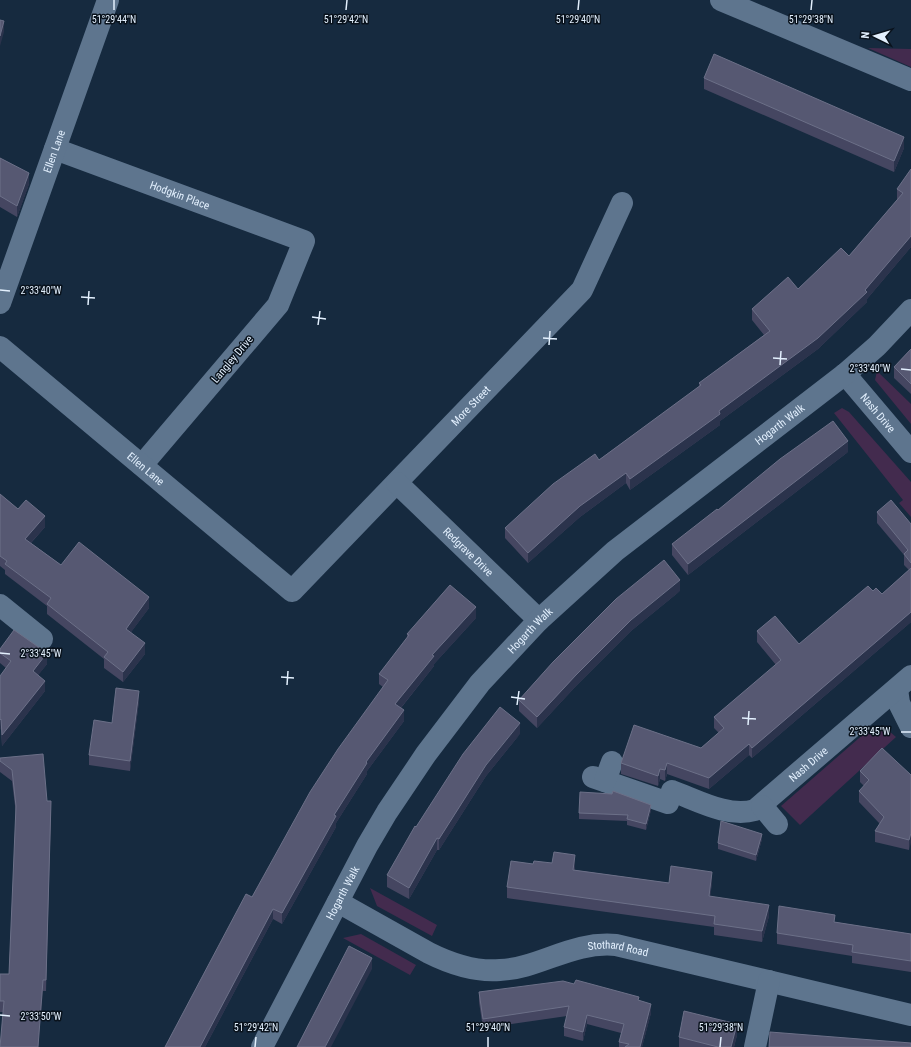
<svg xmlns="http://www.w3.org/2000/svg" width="911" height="1047" font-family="'Roboto Condensed',sans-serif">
<rect width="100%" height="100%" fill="#162a3f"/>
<path fill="#432b4e" d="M 868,48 L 911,49 L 911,67 Z
M 877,371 L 911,404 L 911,424 L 875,380 Z
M 842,408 L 849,412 L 911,482 L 911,517 L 899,503 L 903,500 L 834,413 Z
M 878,728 L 889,731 L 896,737 L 800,825 L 781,806 L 866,732 Z
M 370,888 L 437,925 L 432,936 L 377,906 Z
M 361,934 L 416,965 L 410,975 L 343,938 Z"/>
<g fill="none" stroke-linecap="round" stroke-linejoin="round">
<g stroke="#5e758e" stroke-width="22">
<path d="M 721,0 L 911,80"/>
<path id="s1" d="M 55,149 L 304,241 L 278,305 L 142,465"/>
<path id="s2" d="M 0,303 L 108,0"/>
<path id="s3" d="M 0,347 L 292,591 L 582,290 L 622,203"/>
<path id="s4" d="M 845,374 L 911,452"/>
<path id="s5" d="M 397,483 L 539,620"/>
<path d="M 0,605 L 42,639"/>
<path d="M 897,689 L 899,703 L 911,727"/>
<path id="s6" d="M 593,777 L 668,803 L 672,791 C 697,800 728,818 755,810 L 911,676"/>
<path d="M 605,781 L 612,762"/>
<path d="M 762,806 L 777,824"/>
<path id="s7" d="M 338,902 L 429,953 C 451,964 476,972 500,970 C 541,968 571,941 616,945 L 911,1015"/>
<path id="s8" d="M 262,1047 L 367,846 L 387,812 L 426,754 L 480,683 L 539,620 L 615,551 L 845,374 L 877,346 L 911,310"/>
<path d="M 755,1047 L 769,981"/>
</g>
</g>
<path fill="#454661" d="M 704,78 L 904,148 L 894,172 L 704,89 Z
M 0,158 L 29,184 L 17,217 L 0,207 Z
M 911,169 L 911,247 L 867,299 L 867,302 L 818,349 L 720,421 L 720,425 L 630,490 L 626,483 L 580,517 L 528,563 L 505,538 L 505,528 L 699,387 L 699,383 L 764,335 L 752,320 L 752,309 L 798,289 L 849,256 L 897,200 L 897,189 Z
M 911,349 L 911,394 L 894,378 L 894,367 Z
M 848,452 L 688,575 L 672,555 L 672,544 L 718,510 Z
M 0,494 L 18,509 L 45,527 L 31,543 L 61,565 L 149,608 L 131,632 L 145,654 L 123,682 L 104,668 L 104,659 L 47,614 L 47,606 L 5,574 L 5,570 L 0,566 Z
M 877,512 L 911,524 L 911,622 L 752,758 L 749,755 L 709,789 L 667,774 L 665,781 L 660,779 L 658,786 L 621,774 L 621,763 L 701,748 L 719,733 L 714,728 L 714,717 L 776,665 L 757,642 L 757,631 L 799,644 L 873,591 L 882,594 L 909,570 L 904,565 L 904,555 L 877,523 Z
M 680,591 L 631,631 L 576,686 L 537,728 L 519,711 L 519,700 Z
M 476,618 L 434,664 L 434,666 L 401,708 L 404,721 L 367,771 L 367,774 L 336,823 L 336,827 L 282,924 L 273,919 L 205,1047 L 165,1047 L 252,897 L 383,687 L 379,684 L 379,674 L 407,638 L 407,634 Z
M 0,649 L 47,664 L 38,675 L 45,691 L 2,746 L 1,729 L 0,676 L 6,668 L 0,663 Z
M 139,701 L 130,771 L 89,765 L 89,755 L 112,723 Z
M 520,734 L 486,776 L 439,850 L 437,850 L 409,899 L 387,887 L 387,875 Z
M 0,758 L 47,801 L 51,812 L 46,991 L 43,991 L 3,1012 L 0,1012 L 0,974 L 9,974 L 16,814 L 12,781 L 0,772 Z
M 860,771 L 911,775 L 909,850 L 875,842 L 875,831 L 880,824 L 859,802 L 859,791 L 864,786 L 860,782 Z
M 651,810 L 646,830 L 627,825 L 627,821 L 579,819 L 579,813 Z
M 762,839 L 756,861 L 718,849 L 718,843 Z
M 533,864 L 575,865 L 575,870 L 669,883 L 712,883 L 710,896 L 769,916 L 762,942 L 714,935 L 714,927 L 507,898 L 507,887 Z
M 835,922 L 911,934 L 911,972 L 852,963 L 852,956 L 777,944 L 777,933 Z
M 479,992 L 639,1001 L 651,1013 L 642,1047 L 619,1047 L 619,1042 L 621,1033 L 587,1024 L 583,1041 L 564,1036 L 564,1027 L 567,1016 L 483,1028 L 479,1002 Z
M 737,1035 L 734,1047 L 679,1047 L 679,1037 Z"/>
<path fill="#2b334c" d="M 4,21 L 4,32 L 0,46 L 0,36 Z
M 904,137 L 904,148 L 894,172 L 894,161 Z
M 29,173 L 29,184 L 17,217 L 17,206 Z
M 911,236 L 911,247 L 867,299 L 867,302 L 818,349 L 720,421 L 720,425 L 630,490 L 630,479 L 719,411 L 865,290 Z
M 848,441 L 848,452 L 688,575 L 688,564 Z
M 626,473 L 626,483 L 580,517 L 528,563 L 528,553 L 580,506 Z
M 45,516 L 45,527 L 25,549 L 25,539 Z
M 680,580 L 680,591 L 631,631 L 576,686 L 537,728 L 537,717 L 576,675 L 631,620 Z
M 149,597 L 149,608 L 126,639 L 126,629 Z
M 476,607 L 476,618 L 434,664 L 434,666 L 395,715 L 395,704 L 432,655 Z
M 911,612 L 911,622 L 752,758 L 752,748 Z
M 145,643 L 145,654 L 123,682 L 123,672 Z
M 47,653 L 47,664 L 33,682 L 33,671 Z
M 45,681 L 45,691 L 2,746 L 2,735 Z
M 139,691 L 139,701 L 130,771 L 130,761 Z
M 404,710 L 404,721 L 367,771 L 367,774 L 336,823 L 336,827 L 282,924 L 282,913 L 334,815 L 366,762 Z
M 1,719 L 1,729 L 0,730 L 0,720 Z
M 520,723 L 520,734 L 486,776 L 439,850 L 439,839 L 486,765 Z
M 749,744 L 749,755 L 709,789 L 709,778 Z
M 667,763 L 667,774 L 665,781 L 665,770 Z
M 660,769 L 660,779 L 658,786 L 658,776 Z
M 651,805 L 651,810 L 646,830 L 646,824 Z
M 911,833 L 911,843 L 909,850 L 909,840 Z
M 762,834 L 762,839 L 756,861 L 756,855 Z
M 437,838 L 437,850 L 409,899 L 409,888 Z
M 575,855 L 575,865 L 573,881 L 573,870 Z
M 712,872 L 712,883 L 709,907 L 709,896 Z
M 769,905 L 769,916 L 762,942 L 762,931 Z
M 273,909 L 273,919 L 205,1047 L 200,1047 Z
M 372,958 L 372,969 L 331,1047 L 325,1047 Z
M 43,980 L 43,991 L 38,1047 Z
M 651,1004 L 651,1013 L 642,1047 L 640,1047 Z
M 587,1015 L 587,1024 L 583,1041 L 583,1032 Z
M 737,1024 L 737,1035 L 734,1047 L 731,1047 Z"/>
<path fill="#565872" stroke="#6c7088" d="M 0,20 L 4,21 L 0,36 Z
M 714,54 L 904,137 L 894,161 L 704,78 Z
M 0,158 L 29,173 L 17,206 L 0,196 Z
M 911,169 L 911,236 L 865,290 L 867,292 L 818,338 L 719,411 L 720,414 L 630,479 L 626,473 L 580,506 L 528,553 L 505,528 L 553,484 L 595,454 L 599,460 L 701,385 L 699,383 L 770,331 L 752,309 L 788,277 L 798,289 L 841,248 L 849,256 L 903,193 L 897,189 Z
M 911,349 L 911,384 L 894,367 Z
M 833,421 L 848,441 L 688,564 L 672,544 L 717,509 L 718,510 L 780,459 Z
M 0,494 L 18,509 L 26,500 L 45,516 L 25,539 L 61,565 L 79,542 L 149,597 L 126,629 L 145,643 L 123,672 L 104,657 L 108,652 L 47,604 L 51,598 L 5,564 L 7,561 L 0,556 Z
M 891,500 L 911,524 L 911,563 L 904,554 L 908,550 L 877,512 Z
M 664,560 L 680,580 L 631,620 L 576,675 L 537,717 L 519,700 L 553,662 L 616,599 Z
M 911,568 L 911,612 L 752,748 L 749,744 L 709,778 L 667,763 L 665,770 L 660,769 L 658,776 L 621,763 L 634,725 L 701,748 L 724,728 L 714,717 L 781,660 L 757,631 L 775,616 L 799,644 L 868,586 L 873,591 L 876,588 L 882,594 Z
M 450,585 L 476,607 L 432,655 L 434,656 L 395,704 L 404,710 L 366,762 L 367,763 L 334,815 L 336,816 L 282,913 L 273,909 L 200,1047 L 165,1047 L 246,894 L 252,897 L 310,792 L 338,749 L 388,680 L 379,674 L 409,635 L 407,634 Z
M 14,630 L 47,653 L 33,671 L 45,681 L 2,735 L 1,719 L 0,720 L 0,676 L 11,661 L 0,653 L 0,649 Z
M 116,688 L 139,691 L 130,761 L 89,755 L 94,720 L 112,723 Z
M 500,707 L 520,723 L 486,765 L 439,839 L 437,838 L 409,888 L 387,875 L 415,826 L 416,827 L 463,754 Z
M 882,748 L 911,775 L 911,833 L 909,840 L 875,831 L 884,817 L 859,791 L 869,780 L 860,771 Z
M 43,754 L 47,801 L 51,801 L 46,980 L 43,980 L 38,1047 L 0,1047 L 4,1001 L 0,1001 L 0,974 L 9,974 L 16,806 L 12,770 L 0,761 L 0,758 Z
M 613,791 L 651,805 L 646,824 L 627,819 L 628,815 L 579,813 L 580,792 L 612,794 Z
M 721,821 L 762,834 L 756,855 L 718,843 Z
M 554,852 L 575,855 L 573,870 L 669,883 L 671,866 L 712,872 L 709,896 L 769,905 L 762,931 L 714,924 L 715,916 L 507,887 L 511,861 L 533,864 L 534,861 L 552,863 Z
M 779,906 L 835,915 L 834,922 L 911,934 L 911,961 L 852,952 L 853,945 L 777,933 Z
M 349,946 L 372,958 L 325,1047 L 297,1047 Z
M 576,980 L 639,997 L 638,1000 L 651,1004 L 640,1047 L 625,1047 L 629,1044 L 619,1042 L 624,1024 L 587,1015 L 583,1032 L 564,1027 L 569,1006 L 483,1019 L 479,992 L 563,981 L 574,984 Z
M 684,1011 L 737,1024 L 731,1047 L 718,1047 L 679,1037 Z
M 770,1032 L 911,1043 L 911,1047 L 769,1047 Z"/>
<path fill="none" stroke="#e3f0fe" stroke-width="1.5" d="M 114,10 L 114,0M 346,10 L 347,0M 578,10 L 579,0M 811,10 L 812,0M 0,290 L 10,291M 81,297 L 95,298M 88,305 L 89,291M 312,317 L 326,319M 318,325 L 320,311M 543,338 L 557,339M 549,345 L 550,331M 773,358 L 787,359M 780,365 L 781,351M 901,369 L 911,370M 0,653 L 10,654M 281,677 L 294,678M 287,685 L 288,671M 511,697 L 525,699M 517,705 L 519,691M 742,718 L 756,719M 748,725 L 749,711M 901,732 L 911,732M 0,1015 L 10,1016M 255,1047 L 256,1037M 488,1047 L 488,1037M 720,1047 L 721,1037"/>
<g text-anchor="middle" stroke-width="3" stroke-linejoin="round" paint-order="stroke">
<g font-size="11" fill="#e3f0fe" stroke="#09121c">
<text dy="4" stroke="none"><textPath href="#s2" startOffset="161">Ellen Lane</textPath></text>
<text dy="4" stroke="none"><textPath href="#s1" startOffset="133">Hodgkin Place</textPath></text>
<text transform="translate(232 359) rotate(-50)" y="4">Langley Drive</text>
<text dy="4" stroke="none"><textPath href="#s3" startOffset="638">More Street</textPath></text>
<text dy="4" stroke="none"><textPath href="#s4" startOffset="51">Nash Drive</textPath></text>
<text dy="4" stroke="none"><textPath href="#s8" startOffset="822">Hogarth Walk</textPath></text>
<text dy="4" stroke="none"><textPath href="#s3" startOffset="190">Ellen Lane</textPath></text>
<text dy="4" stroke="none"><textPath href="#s5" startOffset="99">Redgrave Drive</textPath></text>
<text dy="4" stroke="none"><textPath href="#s8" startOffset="498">Hogarth Walk</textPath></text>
<text dy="4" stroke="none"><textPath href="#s6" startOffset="249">Nash Drive</textPath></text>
<text dy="4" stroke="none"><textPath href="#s8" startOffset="174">Hogarth Walk</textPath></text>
<text dy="4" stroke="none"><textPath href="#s7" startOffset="300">Stothard Road</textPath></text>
</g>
</g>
<g font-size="10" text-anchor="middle" fill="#e3f0fe" stroke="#09121c" stroke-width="3" stroke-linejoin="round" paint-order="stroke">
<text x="114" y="23">51°29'44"N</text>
<text x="346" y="23">51°29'42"N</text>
<text x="578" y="23">51°29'40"N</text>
<text x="811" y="23">51°29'38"N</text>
<text x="41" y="294">2°33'40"W</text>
<text x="870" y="372">2°33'40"W</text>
<text x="41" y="657">2°33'45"W</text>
<text x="870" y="735">2°33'45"W</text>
<text x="41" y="1020">2°33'50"W</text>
<text x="256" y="1031">51°29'42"N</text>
<text x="488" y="1031">51°29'40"N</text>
<text x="721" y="1031">51°29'38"N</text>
</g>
<g transform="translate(875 36) rotate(275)" stroke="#09121c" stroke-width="3" paint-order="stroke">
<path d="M0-3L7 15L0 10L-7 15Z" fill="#e3f0fe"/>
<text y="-6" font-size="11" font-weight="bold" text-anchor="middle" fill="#e3f0fe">N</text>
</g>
</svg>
